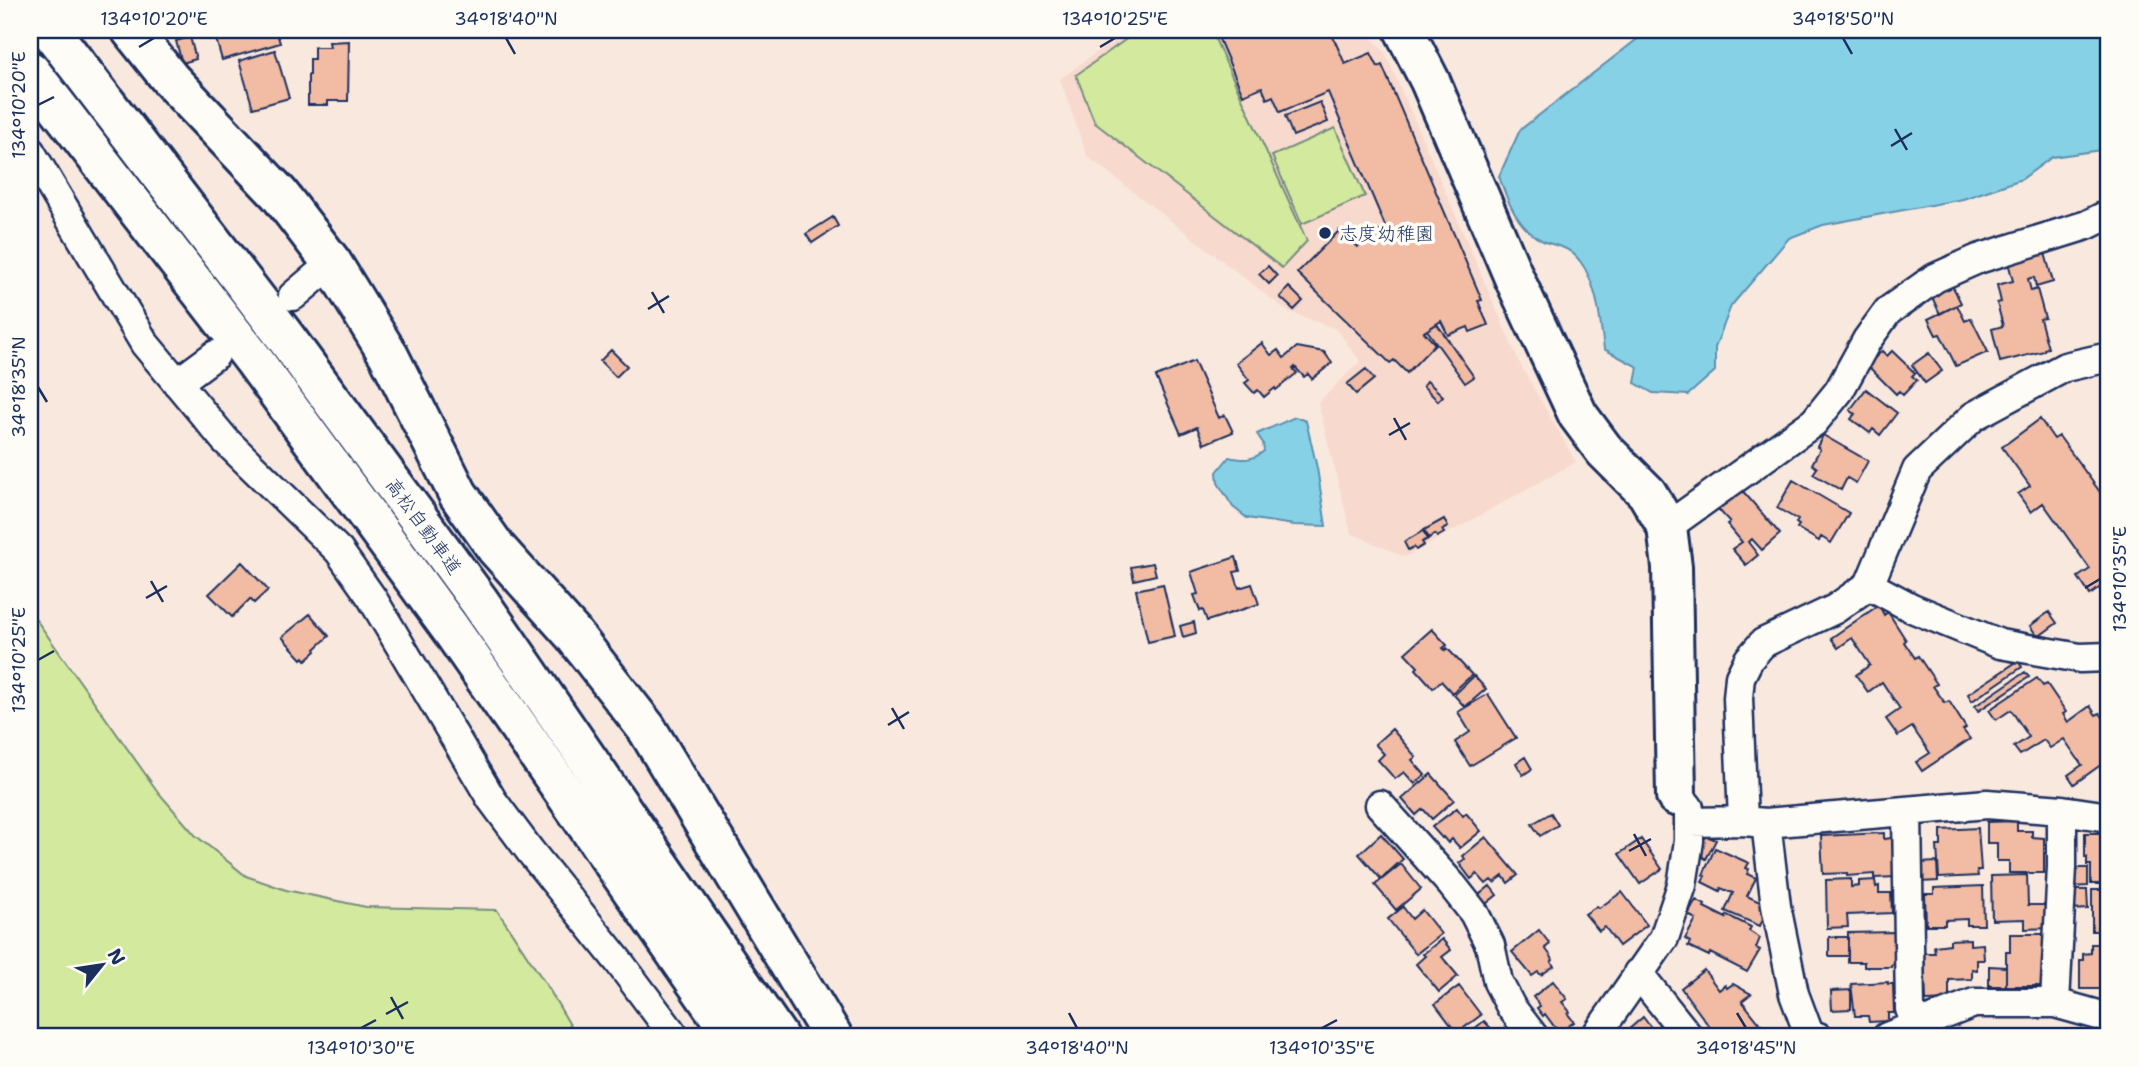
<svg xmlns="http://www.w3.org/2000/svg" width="2139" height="1067" font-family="'Shantell Sans','Klee One',sans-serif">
<rect width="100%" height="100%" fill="#f9e8de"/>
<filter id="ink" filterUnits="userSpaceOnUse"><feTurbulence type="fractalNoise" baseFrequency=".0143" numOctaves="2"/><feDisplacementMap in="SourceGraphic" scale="14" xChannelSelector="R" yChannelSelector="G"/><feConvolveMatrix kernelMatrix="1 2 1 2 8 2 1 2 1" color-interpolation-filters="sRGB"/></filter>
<g filter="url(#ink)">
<path fill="#f7dacd" d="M 1127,30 L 1364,30 L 1385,52 L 1520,364 L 1576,462 L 1405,557 L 1351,533 L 1318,403 L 1360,361 L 1336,329 L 1287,311 L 1087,156 L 1060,79 Z"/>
<path fill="#d2e99e" stroke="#768c7e" stroke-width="2" d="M 1139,30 L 1211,30 L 1307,241 L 1282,268 L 1095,123 L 1076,75 Z
M 1335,128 L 1365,196 L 1302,224 L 1272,156 Z
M 30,611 L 158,792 L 195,835 L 246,876 L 286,890 L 366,907 L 497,910 L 549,989 L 577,1037 L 30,1037 Z"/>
<path fill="#86d1e6" stroke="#5b90b0" stroke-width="2" d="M 1649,30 L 2109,30 L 2109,149 L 2052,157 L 2022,179 L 1963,199 L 1823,225 L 1789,238 L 1731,306 L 1715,348 L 1715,371 L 1688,395 L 1653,393 L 1635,383 L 1638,367 L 1604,349 C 1600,321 1598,285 1580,261 C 1567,245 1560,248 1543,241 C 1518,229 1507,201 1499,176 L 1520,130 Z
M 1295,417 L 1306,421 L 1317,468 L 1326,526 L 1294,525 L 1247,518 L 1233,507 L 1218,483 L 1217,472 L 1229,457 C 1243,460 1252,461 1264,451 L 1263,443 L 1257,434 Z"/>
<path fill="#f1bba4" stroke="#1b2f5e" stroke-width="2" d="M 162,30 L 187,30 L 185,30 L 187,35 L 173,38 L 172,34 L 163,36 Z
M 221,30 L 276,30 L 280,43 L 222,60 L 214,32 Z
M 1215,30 L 1330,30 L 1345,64 L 1371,53 L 1378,67 L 1382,65 L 1482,300 L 1478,301 L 1488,325 L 1470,332 L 1468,327 L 1448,335 L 1441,321 L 1424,332 L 1435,344 L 1407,373 L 1394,360 L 1390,363 L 1297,273 L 1340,230 L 1358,247 L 1371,235 L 1386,228 L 1328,92 L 1280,112 L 1273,96 L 1267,99 L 1262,87 L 1243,95 Z
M 190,37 L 196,59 L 182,63 L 176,41 Z
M 349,41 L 348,101 L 328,101 L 328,105 L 308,105 L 308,75 L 310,75 L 310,59 L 314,59 L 314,47 L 330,47 L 329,42 Z
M 275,50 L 289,98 L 253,108 L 239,61 Z
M 1320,102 L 1328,122 L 1293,136 L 1285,116 Z
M 833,217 L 838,226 L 812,243 L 806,234 Z
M 2045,253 L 2053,282 L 2036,287 L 2034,277 L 2028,279 L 2031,291 L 2037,289 L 2045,318 L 2040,319 L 2048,348 L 2044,349 L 2044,351 L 2000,362 L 1992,329 L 2003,326 L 1997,303 L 2001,302 L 1997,285 L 2013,281 L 2008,262 Z
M 1268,266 L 1277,276 L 1269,284 L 1259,274 Z
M 1952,285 L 1961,303 L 1940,314 L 1931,295 Z
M 1289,287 L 1303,301 L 1294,310 L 1280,297 Z
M 1957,305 L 1965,321 L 1971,318 L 1988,352 L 1956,366 L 1940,334 L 1936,335 L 1928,319 Z
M 1437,324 L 1474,377 L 1465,383 L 1427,330 Z
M 1262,343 L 1271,355 L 1278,350 L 1284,358 L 1297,347 L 1324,352 L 1332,363 L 1312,379 L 1308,374 L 1304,377 L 1295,367 L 1293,369 L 1297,373 L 1276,390 L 1275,388 L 1264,397 L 1258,390 L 1254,393 L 1245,383 L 1249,380 L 1236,363 Z
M 611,350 L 627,366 L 616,377 L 600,361 Z
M 1882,351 L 1887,356 L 1892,351 L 1915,373 L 1912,376 L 1917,380 L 1903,395 L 1899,391 L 1896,394 L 1867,365 Z
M 1929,353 L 1942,371 L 1925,383 L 1912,365 Z
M 1194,361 L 1219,418 L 1225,415 L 1233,432 L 1204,444 L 1197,427 L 1181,434 L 1156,377 Z
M 1366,369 L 1374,379 L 1356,394 L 1347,384 Z
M 1427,381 L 1443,396 L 1438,401 L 1423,386 Z
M 1866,389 L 1897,413 L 1880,435 L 1873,429 L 1870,433 L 1851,419 L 1855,414 L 1850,410 Z
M 2040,419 L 2054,439 L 2059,436 L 2103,496 L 2109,491 L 2109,595 L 2102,586 L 2090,595 L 2078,577 L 2090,569 L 2043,503 L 2031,512 L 2018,494 L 2030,486 L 2002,447 Z
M 1823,435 L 1868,461 L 1856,483 L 1847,478 L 1841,490 L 1813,474 L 1817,468 L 1812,464 L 1820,449 L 1817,447 Z
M 1793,480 L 1849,513 L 1831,543 L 1821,537 L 1819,541 L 1797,528 L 1799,525 L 1796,523 L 1798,520 L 1777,508 Z
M 1741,489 L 1780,534 L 1762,550 L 1752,539 L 1748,542 L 1758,555 L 1746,565 L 1732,549 L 1742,542 L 1727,524 L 1730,522 L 1718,509 Z
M 1444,519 L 1448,527 L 1442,530 L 1444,533 L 1437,537 L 1435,534 L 1429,538 L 1424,530 Z
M 1423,531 L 1428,539 L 1422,542 L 1424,545 L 1416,550 L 1414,547 L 1408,550 L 1404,542 Z
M 1236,557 L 1240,571 L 1234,572 L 1239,588 L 1252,584 L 1259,604 L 1207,621 L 1203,610 L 1200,611 L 1194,595 L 1198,594 L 1191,572 Z
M 242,562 L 268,590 L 254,603 L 250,599 L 232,617 L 209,594 Z
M 1153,563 L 1156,575 L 1134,580 L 1131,567 Z
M 1163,584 L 1175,636 L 1148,642 L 1136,590 Z
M 1879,605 L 1884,615 L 1888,612 L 1906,640 L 1904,642 L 1915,658 L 1918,656 L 1937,684 L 1933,686 L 1945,703 L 1949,701 L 1966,728 L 1963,730 L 1970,739 L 1922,771 L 1916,762 L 1930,753 L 1912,727 L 1898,736 L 1886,719 L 1900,709 L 1882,682 L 1868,692 L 1856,675 L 1870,665 L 1852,638 L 1838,648 L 1831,638 Z
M 2049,612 L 2057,623 L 2038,637 L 2030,626 Z
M 310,614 L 329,636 L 315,649 L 316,651 L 306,660 L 304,657 L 302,659 L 282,637 Z
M 1194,622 L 1196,633 L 1183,637 L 1180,626 Z
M 1432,629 L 1447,645 L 1443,648 L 1445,650 L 1447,648 L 1472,675 L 1452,693 L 1441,681 L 1433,688 L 1416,669 L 1418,667 L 1405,653 Z
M 2018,661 L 2022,667 L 1972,701 L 1968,694 Z
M 2025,672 L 2029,677 L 1978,711 L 1975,706 Z
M 1474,676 L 1486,689 L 1465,707 L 1454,695 Z
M 2037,678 L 2043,686 L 2047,684 L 2066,712 L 2063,714 L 2068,722 L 2090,706 L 2096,715 L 2100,713 L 2109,726 L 2109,759 L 2074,784 L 2068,775 L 2082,765 L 2064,739 L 2050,748 L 2044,740 L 2020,755 L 2014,747 L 2029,737 L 2011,710 L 1996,720 L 1989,710 Z
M 1488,694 L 1516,738 L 1470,766 L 1455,742 L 1470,732 L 1458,712 Z
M 1392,729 L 1416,757 L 1412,760 L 1425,775 L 1415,784 L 1404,772 L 1395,779 L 1378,760 L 1384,754 L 1375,744 Z
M 1525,757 L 1532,769 L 1523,775 L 1516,763 Z
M 1431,774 L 1454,800 L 1432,819 L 1423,809 L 1416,815 L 1402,799 Z
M 1457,808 L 1463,816 L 1466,813 L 1481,831 L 1460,848 L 1452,839 L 1448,843 L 1443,837 L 1442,838 L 1432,827 Z
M 1551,813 L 1558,825 L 1540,836 L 1532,824 Z
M 2017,821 L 2017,831 L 2032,831 L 2032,837 L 2044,838 L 2044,873 L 2009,873 L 2009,861 L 1997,861 L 1997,843 L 1987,843 L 1987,822 Z
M 1978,828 L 1981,870 L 1977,870 L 1978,876 L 1939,878 L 1937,846 L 1941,846 L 1941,830 Z
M 1884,833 L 1884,839 L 1892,838 L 1892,841 L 1894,841 L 1896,877 L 1874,878 L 1874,874 L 1847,876 L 1847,873 L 1823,874 L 1821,836 Z
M 2085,833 L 2109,833 L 2109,884 L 2091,884 L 2091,865 L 2087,865 L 2087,857 L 2085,857 Z
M 1381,834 L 1403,859 L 1381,879 L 1359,854 Z
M 1707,836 L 1716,840 L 1706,859 L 1700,855 L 1701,842 Z
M 1486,837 L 1518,875 L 1508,883 L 1503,876 L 1494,883 L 1491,880 L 1486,884 L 1477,874 L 1471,879 L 1459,863 L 1465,859 L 1463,856 Z
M 1641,839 L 1662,869 L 1640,884 L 1619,854 Z
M 1715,848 L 1749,863 L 1746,868 L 1749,869 L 1747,874 L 1756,878 L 1747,896 L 1764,904 L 1761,912 L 1765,914 L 1760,926 L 1725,911 L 1733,893 L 1721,888 L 1720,891 L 1702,882 L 1705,876 L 1703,875 Z
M 1937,862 L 1938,881 L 1920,882 L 1919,863 Z
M 1401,864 L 1421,889 L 1396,910 L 1375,885 Z
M 2070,868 L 2088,868 L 2088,886 L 2070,887 Z
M 2027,875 L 2028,905 L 2050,905 L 2051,928 L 2025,929 L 2025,919 L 1992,920 L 1991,876 Z
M 1851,879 L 1851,887 L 1859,886 L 1859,881 L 1875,880 L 1876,887 L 1879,886 L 1879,893 L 1891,893 L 1892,913 L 1847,915 L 1848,927 L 1827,928 L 1826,880 Z
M 1490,886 L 1497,895 L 1482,907 L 1475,898 Z
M 1983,886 L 1984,925 L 1967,925 L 1967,919 L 1945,920 L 1945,925 L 1926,925 L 1925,894 L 1934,894 L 1934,888 Z
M 2069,890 L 2087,890 L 2088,909 L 2070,910 Z
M 2092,890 L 2109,890 L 2109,939 L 2103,939 L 2103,931 L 2092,931 Z
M 1622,892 L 1647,925 L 1619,946 L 1605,927 L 1599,931 L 1585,914 L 1597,906 L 1599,908 Z
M 1696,900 L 1705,905 L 1704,907 L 1726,918 L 1727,915 L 1751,927 L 1749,931 L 1760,938 L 1756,948 L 1760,950 L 1747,972 L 1710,953 L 1709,956 L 1688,946 L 1690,942 L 1685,939 L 1696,919 L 1688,915 Z
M 1403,907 L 1412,919 L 1422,910 L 1441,934 L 1416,954 L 1388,919 Z
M 1539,930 L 1550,944 L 1545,948 L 1551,956 L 1553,960 L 1551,962 L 1554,966 L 1541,975 L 1538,972 L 1532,976 L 1512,952 Z
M 1894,932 L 1895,964 L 1891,965 L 1891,967 L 1864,967 L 1864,962 L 1848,962 L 1848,933 Z
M 2010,934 L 2045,934 L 2044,986 L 2006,986 L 2006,952 L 2010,952 Z
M 1829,937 L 1848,937 L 1848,956 L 1829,956 Z
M 1442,939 L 1451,950 L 1442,957 L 1458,976 L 1439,992 L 1416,964 L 1425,956 L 1423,954 Z
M 1970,939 L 1970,945 L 1983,944 L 1984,960 L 1977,960 L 1977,970 L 1972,969 L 1972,979 L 1949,980 L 1949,1000 L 1926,1001 L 1924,953 L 1935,953 L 1934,946 L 1950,944 L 1950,940 Z
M 2091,944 L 2109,944 L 2109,989 L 2080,989 L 2080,960 L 2083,960 L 2083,954 L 2091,953 Z
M 1989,966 L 2006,967 L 2006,986 L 1989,986 Z
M 1704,970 L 1719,990 L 1725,985 L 1727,988 L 1733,984 L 1751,994 L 1742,1001 L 1765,1030 L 1755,1037 L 1717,1037 L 1681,988 Z
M 1553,981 L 1567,999 L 1562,1002 L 1570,1012 L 1568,1014 L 1574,1022 L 1559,1033 L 1545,1014 L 1543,1016 L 1537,1008 L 1540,1006 L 1533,997 Z
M 1888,982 L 1888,984 L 1893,984 L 1894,1013 L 1888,1013 L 1888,1021 L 1869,1022 L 1868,1016 L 1855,1016 L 1851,984 Z
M 1459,986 L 1481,1015 L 1457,1033 L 1435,1004 Z
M 1851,990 L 1851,1009 L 1832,1010 L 1831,991 Z
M 1643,1017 L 1653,1030 L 1662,1023 L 1672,1037 L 1620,1037 Z
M 1484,1021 L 1499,1037 L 1464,1037 Z"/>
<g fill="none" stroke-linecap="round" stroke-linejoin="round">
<g stroke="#1b2f5e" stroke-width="33">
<path id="street" d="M 30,151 L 145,344 L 225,440 L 339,551 L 372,598 L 492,800 L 530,851 L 619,962 L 675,1037
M 293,296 L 332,263
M 177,383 L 215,355
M 1667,527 L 1814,422 L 1839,391 L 1867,340 L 1888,311 L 1935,278 L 1978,259 L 2087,225 L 2109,214
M 1869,585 L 1912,608 L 2000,644 L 2080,658 L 2109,657
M 1380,805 L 1452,885 L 1474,913 L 1490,945 L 1498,982 L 1511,1007 L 1534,1037
M 1907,812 L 1910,1009 L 1917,1024
M 1743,821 L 1738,698 L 1740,677 L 1749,659 L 1763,643 L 1835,609 L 1869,585 L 1917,470 L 1974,416 L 2065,367 L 2109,357
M 1691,822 L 1743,821 L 1766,823 L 1987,804 L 2062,810 L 2109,817
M 1766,823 L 1776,906 L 1794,994 L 1809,1034 L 1818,1037
M 1638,973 L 1689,1037
M 2055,1003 L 2062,867 L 2062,810
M 1595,1037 L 1664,938 L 1682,885 L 1689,841 L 1689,808 L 1686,804
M 1887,1037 L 1974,1003 L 2055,1003 L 2109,1018"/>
</g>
<g stroke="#1b2f5e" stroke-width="44">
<path id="secondary" d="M 131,30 L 171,80 L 279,194 L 332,263 L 389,356 L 458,494 L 496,548 L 573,634 L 647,729 L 833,1037
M 1404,30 L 1430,81 L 1515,280 L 1578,415 L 1604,450 L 1647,493 L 1667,527 L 1672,567 L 1676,796"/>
</g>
<g stroke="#1b2f5e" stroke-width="44">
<path id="highway" d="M 50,30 L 286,338 L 479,601 L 778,1037
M 30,71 L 253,359 L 450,628 L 734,1037"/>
</g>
<use href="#street" stroke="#fdfcf7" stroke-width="28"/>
<use href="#secondary" stroke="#fdfcf7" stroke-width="38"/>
<use href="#highway" stroke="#fdfcf7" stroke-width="38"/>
</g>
</g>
<path fill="none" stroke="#1b2f5e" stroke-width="2.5" d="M 506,38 L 515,54M 1843,38 L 1852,54M 139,47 L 154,38M 1100,47 L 1115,38M 38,105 L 54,97M 1895,129 L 1907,150M 1891,146 L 1912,133M 652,292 L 664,313M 648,309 L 669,296M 38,387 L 47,402M 1394,418 L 1406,440M 1389,435 L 1410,423M 151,581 L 163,602M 2085,588 L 2100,579M 146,598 L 167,586M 38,660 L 54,651M 892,708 L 904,729M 888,725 L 909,712M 1634,834 L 1646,856M 1629,851 L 1651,839M 391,997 L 403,1019M 1069,1013 L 1077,1028M 1737,1013 L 1746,1028M 386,1014 L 408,1002M 361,1028 L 376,1020M 1322,1028 L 1337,1020"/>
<circle fill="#1b2f5e" stroke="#fdfcf7" stroke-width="2.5" cx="1325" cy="233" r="7"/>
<g text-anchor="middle" stroke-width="7" stroke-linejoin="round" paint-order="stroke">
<g font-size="19" fill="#1b2f5e" stroke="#fdfcf7" text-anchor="start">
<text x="1339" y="240">志度幼稚園</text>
</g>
<g font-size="19" fill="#1b2f5e" stroke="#fdfcf7">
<text transform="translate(424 526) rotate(54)" y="7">高松自動車道</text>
</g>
</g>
<rect width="2139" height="1067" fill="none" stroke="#fdfcf7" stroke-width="77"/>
<g transform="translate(102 965) rotate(60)" stroke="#fdfcf7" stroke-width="5" paint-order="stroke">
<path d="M0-5L12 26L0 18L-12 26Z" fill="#1b2f5e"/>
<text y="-10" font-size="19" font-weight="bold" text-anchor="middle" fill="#1b2f5e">N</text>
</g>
<rect x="38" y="38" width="2062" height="990" fill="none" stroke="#1b2f5e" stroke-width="2.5"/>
<g font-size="18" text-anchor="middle" fill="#1b2f5e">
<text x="154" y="25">134°10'20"E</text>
<text x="506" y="25">34°18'40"N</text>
<text x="1115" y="25">134°10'25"E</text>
<text x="1843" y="25">34°18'50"N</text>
<text transform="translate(19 105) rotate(-90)" y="6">134°10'20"E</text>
<text transform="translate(19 387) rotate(-90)" y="6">34°18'35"N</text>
<text transform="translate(2120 579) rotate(-90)" y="6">134°10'35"E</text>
<text transform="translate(19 660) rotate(-90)" y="6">134°10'25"E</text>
<text x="361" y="1054">134°10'30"E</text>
<text x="1077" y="1054">34°18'40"N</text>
<text x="1322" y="1054">134°10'35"E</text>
<text x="1746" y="1054">34°18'45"N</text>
</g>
</svg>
